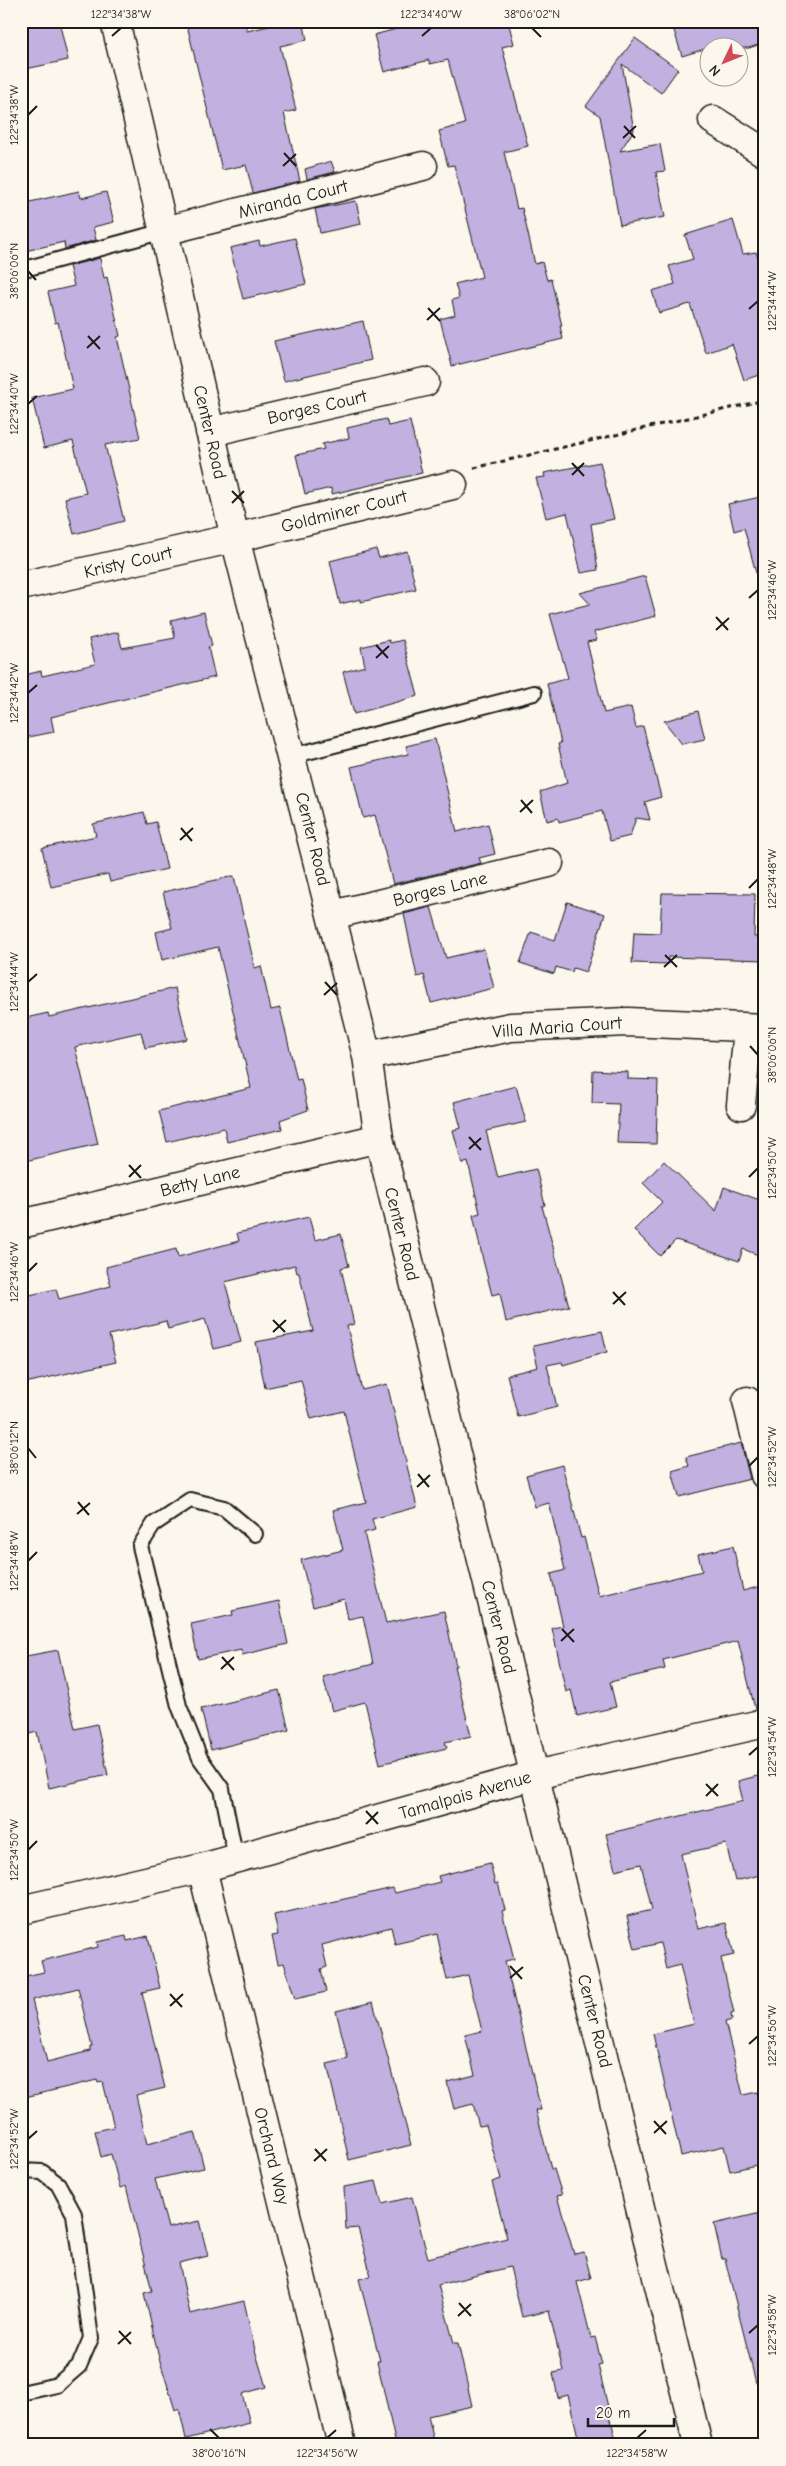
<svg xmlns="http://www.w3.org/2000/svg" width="786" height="2466" font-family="'Comic Neue',sans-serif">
<rect width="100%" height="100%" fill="#fbf7ec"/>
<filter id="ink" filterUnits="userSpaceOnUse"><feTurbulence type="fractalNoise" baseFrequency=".02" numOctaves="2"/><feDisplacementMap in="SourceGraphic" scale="10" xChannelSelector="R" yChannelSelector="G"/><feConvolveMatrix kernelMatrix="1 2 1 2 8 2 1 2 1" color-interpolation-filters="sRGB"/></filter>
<g filter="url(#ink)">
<path fill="#c1b0e0" stroke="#1c1c1c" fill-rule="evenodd" d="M 21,21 L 59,21 L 68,60 L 21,70 Z
M 186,21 L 245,21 L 247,31 L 291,21 L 303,21 L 307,40 L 280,46 L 296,110 L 284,113 L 300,181 L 253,193 L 246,165 L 222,170 Z
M 426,21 L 508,21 L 514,44 L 502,47 L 528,146 L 504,152 L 517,209 L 522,208 L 535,264 L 542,262 L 547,280 L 551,279 L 562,326 L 560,326 L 563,339 L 452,366 L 440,319 L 455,315 L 452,300 L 459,298 L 455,284 L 482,277 L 454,165 L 448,166 L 439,131 L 465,124 L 448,60 L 430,64 L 429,60 L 384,72 L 374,35 Z
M 671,21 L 758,21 L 764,43 L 749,48 L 708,48 L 682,56 Z
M 635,38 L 678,69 L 661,93 L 622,64 L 634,130 L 620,151 L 660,144 L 665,171 L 656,172 L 665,217 L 620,225 L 600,116 L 586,106 Z
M 331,161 L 335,172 L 307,179 L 305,169 Z
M 79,191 L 81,198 L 106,192 L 114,222 L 93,227 L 96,240 L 65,249 L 64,242 L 21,252 L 21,204 Z
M 356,201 L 361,224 L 320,233 L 315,209 Z
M 733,220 L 743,254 L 756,252 L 765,281 L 765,373 L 744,380 L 732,344 L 706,353 L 690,304 L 659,313 L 652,291 L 675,284 L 669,266 L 693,259 L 685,235 Z
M 295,238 L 306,284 L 243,299 L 230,248 L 259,241 L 260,246 Z
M 100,258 L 104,278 L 107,277 L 120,336 L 117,337 L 140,438 L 105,445 L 124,521 L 74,534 L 65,498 L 86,493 L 73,441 L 44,448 L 32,398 L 73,389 L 58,322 L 55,323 L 48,292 L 74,286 L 69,266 Z
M 363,321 L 371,360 L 284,381 L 274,341 Z
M 386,419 L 388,426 L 410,421 L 422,473 L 332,494 L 331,488 L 305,494 L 296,455 L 324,449 L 322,444 L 349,438 L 347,428 Z
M 600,462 L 614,519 L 591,524 L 598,570 L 581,573 L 567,513 L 546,518 L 536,478 L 545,477 L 544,473 Z
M 765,496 L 765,576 L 757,577 L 744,528 L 734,531 L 728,504 Z
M 376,549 L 379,558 L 407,551 L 416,589 L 361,602 L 361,599 L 340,604 L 330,561 Z
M 645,576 L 656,616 L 594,632 L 597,640 L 587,642 L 604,713 L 631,707 L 636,728 L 643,726 L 661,797 L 645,802 L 650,820 L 636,818 L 630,836 L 610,841 L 602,811 L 559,822 L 558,818 L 547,821 L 540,792 L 567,783 L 558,744 L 561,743 L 547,684 L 568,678 L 550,614 L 590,604 L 580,593 Z
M 204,612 L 212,646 L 208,647 L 215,677 L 51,717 L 54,732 L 24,738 L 21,725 L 21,676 L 41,671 L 42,676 L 95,664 L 89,639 L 118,632 L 122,648 L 175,638 L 171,620 Z
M 389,640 L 390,643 L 403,640 L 418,696 L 354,714 L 343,672 L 365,666 L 361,647 Z
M 698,711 L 705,739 L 682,744 L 664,721 Z
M 435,739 L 457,832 L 488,824 L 495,854 L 479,858 L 481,863 L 393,884 L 375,815 L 363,818 L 351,767 L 408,754 L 406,746 Z
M 144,812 L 147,824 L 156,822 L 167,869 L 110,882 L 108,874 L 51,887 L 42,848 L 96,836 L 93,824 Z
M 234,876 L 255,968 L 261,966 L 271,1010 L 280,1008 L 297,1080 L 301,1079 L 308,1110 L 280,1120 L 282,1129 L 227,1142 L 224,1128 L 167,1142 L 159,1111 L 251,1088 L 218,947 L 162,960 L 156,932 L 172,928 L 163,892 Z
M 662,893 L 755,894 L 754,937 L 765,937 L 765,960 L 668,957 L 668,964 L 632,963 L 634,932 L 660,933 Z
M 567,902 L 605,914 L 586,972 L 573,968 L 572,972 L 556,967 L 554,974 L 520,963 L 531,932 L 555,940 Z
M 431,907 L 446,958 L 484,949 L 494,988 L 431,1003 L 424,975 L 417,977 L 404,914 Z
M 175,988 L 187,1039 L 145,1048 L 141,1032 L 75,1047 L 98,1144 L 21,1162 L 21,1019 L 48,1013 L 49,1017 Z
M 593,1070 L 628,1072 L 628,1079 L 658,1080 L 656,1144 L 617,1143 L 619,1104 L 592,1103 Z
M 516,1086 L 526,1122 L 486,1131 L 498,1178 L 536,1169 L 545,1205 L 542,1206 L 569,1306 L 506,1322 L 500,1293 L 492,1295 L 483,1260 L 473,1215 L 480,1213 L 468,1162 L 462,1164 L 453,1130 L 461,1128 L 454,1102 Z
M 664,1161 L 716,1211 L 724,1187 L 765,1202 L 765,1238 L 758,1255 L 743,1249 L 739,1261 L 676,1240 L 660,1256 L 634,1230 L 662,1202 L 643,1183 Z
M 309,1217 L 315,1240 L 341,1234 L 349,1266 L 341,1268 L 354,1324 L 347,1326 L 362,1390 L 387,1384 L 417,1507 L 372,1519 L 375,1530 L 364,1533 L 386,1623 L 444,1611 L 456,1666 L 454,1666 L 471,1736 L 445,1742 L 447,1748 L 380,1764 L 365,1702 L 332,1711 L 323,1677 L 373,1664 L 363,1616 L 348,1619 L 344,1599 L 313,1607 L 301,1560 L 343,1550 L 333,1510 L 366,1502 L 344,1411 L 311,1419 L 301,1380 L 265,1388 L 256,1342 L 313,1331 L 299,1273 L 297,1273 L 295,1265 L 225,1282 L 241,1342 L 214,1349 L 205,1319 L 168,1329 L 166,1321 L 109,1335 L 116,1362 L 21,1384 L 21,1297 L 56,1289 L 59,1299 L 111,1286 L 106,1267 L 176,1249 L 178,1257 L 239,1241 L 237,1233 Z
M 602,1331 L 607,1352 L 563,1365 L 562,1362 L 547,1365 L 557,1407 L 518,1417 L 507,1375 L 538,1367 L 533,1346 Z
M 741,1443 L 750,1479 L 679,1497 L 672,1471 L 689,1466 L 686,1457 Z
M 562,1465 L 581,1538 L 584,1537 L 599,1596 L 702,1571 L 698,1554 L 733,1546 L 743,1591 L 765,1585 L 765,1708 L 755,1709 L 738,1641 L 663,1660 L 665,1669 L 610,1682 L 616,1707 L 577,1716 L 571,1690 L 566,1692 L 552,1628 L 563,1626 L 551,1574 L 565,1570 L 549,1503 L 535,1507 L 526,1475 Z
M 279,1601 L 288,1644 L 242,1655 L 241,1650 L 198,1659 L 191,1624 L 233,1615 L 232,1611 Z
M 58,1650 L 75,1729 L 97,1724 L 108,1775 L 49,1788 L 37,1732 L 21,1736 L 21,1657 Z
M 279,1690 L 289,1730 L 211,1750 L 201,1709 Z
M 765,1774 L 765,1874 L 735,1881 L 726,1844 L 681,1854 L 698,1929 L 726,1923 L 734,1955 L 721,1958 L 734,2013 L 731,2014 L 732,2020 L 725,2022 L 743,2095 L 757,2092 L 765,2123 L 765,2163 L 730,2171 L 724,2146 L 681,2156 L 653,2034 L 694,2024 L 680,1965 L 666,1969 L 660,1943 L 635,1949 L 627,1916 L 652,1910 L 641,1864 L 615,1870 L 606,1834 L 743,1801 L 738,1781 Z
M 490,1863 L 495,1884 L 498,1883 L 505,1910 L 502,1911 L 514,1959 L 505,1961 L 541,2110 L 536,2110 L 551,2169 L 554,2169 L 562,2195 L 557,2196 L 574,2254 L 584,2252 L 591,2278 L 577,2282 L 591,2338 L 595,2337 L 602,2364 L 598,2365 L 617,2445 L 580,2445 L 568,2395 L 558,2398 L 553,2373 L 563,2371 L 549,2311 L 522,2317 L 510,2267 L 438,2285 L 454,2343 L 458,2343 L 472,2406 L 428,2416 L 435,2445 L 396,2445 L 377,2361 L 380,2361 L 359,2279 L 371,2276 L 358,2228 L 346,2229 L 344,2187 L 376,2181 L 382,2204 L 412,2197 L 428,2258 L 507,2238 L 492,2182 L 501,2179 L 486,2125 L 479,2126 L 473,2104 L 454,2109 L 447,2082 L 475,2075 L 465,2035 L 482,2031 L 468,1975 L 447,1980 L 437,1934 L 395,1944 L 391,1927 L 322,1945 L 327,1967 L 321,1969 L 326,1992 L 295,1999 L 284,1963 L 278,1964 L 272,1936 L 278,1935 L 274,1915 L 393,1888 L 395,1893 L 440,1882 L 438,1876 Z
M 126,1936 L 127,1941 L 148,1936 L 160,1988 L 142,1992 L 165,2088 L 136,2095 L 147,2144 L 195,2132 L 204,2168 L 155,2179 L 168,2228 L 199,2221 L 208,2256 L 179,2263 L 190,2314 L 244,2301 L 255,2350 L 266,2387 L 242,2394 L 250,2423 L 186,2439 L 179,2408 L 175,2410 L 159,2358 L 144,2293 L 152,2291 L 126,2186 L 120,2188 L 111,2154 L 101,2157 L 95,2131 L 114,2127 L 103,2082 L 98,2083 L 97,2080 L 21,2098 L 21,1977 L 44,1972 L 41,1961 L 98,1947 L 97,1942 ZM 78,1988 L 92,2047 L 90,2047 L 90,2051 L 47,2062 L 32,2000 Z
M 373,2002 L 411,2145 L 349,2160 L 327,2064 L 348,2059 L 336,2011 Z
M 765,2212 L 765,2382 L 756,2383 L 725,2259 L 722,2259 L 714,2224 Z"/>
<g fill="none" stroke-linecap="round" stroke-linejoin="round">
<g stroke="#1c1c1c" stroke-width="18">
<path id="lane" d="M 21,270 L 164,231
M 292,756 L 534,693
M 236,1859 L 222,1789 L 200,1758 L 179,1706 L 140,1546 L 154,1524 L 190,1500 L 224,1508 L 255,1534
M 21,2171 L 42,2172 L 58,2184 L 74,2214 L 91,2338 L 79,2366 L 57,2385 L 21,2393"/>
</g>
<g stroke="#1c1c1c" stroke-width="31">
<path id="street" d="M 115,21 L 235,538 L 367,1056 L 379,1138 L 698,2445
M 713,120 L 765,153
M 164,231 L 423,166
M 210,432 L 425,382
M 21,586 L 235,538 L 453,485
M 332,915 L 549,863
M 367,1056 L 511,1027 L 628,1022 L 765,1028
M 741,1105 L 748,1028
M 21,1224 L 379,1138
M 747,1401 L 765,1475
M 202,1868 L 342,2445"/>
</g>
<g stroke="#1c1c1c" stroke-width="31">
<path id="secondary" d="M 21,1910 L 202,1868 L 535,1775 L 765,1723"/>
</g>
<path stroke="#1c1c1c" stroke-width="3" stroke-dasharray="5 4" stroke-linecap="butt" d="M 474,468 L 765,400"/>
<use href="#lane" stroke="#fbf7ec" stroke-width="14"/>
<use href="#street" stroke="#fbf7ec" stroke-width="28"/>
<use href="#secondary" stroke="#fbf7ec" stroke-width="28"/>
</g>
</g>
<path fill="none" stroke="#1c1c1c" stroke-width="2" d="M 532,28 L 541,37M 112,36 L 121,28M 422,36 L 431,28M 28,115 L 37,106M 624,126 L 635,138M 623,138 L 636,126M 284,153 L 296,166M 283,166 L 296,154M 28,271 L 36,280M 428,308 L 440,321M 749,309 L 758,301M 427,320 L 440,308M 88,336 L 100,349M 87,348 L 100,336M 28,404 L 37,396M 572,463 L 584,476M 572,475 L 584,463M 232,491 L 244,503M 232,503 L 244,491M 749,598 L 758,590M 716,617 L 728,630M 716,630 L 729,618M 376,645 L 388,658M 376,658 L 389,646M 28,693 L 37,685M 521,800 L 532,813M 520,812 L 533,800M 181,828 L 192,841M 180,840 L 193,828M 749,888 L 758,879M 665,955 L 677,967M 664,967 L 677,955M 28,982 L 37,974M 325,982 L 337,995M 324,995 L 337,983M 750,1046 L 758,1055M 469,1137 L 481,1150M 469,1149 L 481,1138M 129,1165 L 141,1178M 129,1177 L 141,1165M 749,1177 L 758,1168M 28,1272 L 37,1263M 613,1292 L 625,1305M 613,1304 L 626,1292M 273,1320 L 285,1332M 273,1332 L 286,1320M 28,1448 L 36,1458M 749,1466 L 758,1457M 418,1474 L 429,1487M 417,1487 L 430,1475M 78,1502 L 89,1515M 77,1514 L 90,1503M 28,1561 L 37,1552M 562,1629 L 574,1642M 561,1641 L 574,1629M 222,1657 L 234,1670M 221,1669 L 234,1657M 749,1755 L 758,1747M 706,1784 L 718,1796M 706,1796 L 718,1784M 366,1811 L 378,1824M 366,1824 L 378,1812M 28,1850 L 37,1841M 510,1966 L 522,1979M 510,1978 L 523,1967M 170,1994 L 182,2007M 170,2006 L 183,1994M 749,2044 L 758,2036M 654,2121 L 666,2134M 654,2133 L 667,2121M 28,2139 L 37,2131M 315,2149 L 326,2161M 314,2161 L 327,2149M 459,2303 L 471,2316M 458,2316 L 471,2304M 119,2331 L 131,2344M 749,2333 L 758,2325M 118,2344 L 131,2332M 210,2429 L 219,2438M 327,2438 L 336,2430M 637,2438 L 646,2430"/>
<g text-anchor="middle" stroke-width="4" stroke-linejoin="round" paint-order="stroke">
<g font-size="18" fill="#1c1c1c" stroke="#fbf7ec">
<text transform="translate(293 199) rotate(-14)" y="6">Miranda Court</text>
<text transform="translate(317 407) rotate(-13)" y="6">Borges Court</text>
<text transform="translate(210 432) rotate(77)" y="6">Center Road</text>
<text transform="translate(344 511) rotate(-14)" y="6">Goldminer Court</text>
<text transform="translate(128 562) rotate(-13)" y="6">Kristy Court</text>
<text transform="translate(313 839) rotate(76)" y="6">Center Road</text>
<text transform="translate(440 889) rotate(-14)" y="6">Borges Lane</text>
<text transform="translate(557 1027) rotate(-4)" y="6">Villa Maria Court</text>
<text transform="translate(200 1181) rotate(-14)" y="6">Betty Lane</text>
<text transform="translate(402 1234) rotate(76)" y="6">Center Road</text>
<text transform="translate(499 1627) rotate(76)" y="6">Center Road</text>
<text transform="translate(465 1795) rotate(-16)" y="6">Tamalpais Avenue</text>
<text transform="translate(595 2021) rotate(76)" y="6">Center Road</text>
<text transform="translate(272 2156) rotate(76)" y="6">Orchard Way</text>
</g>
</g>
<rect width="786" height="2466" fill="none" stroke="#fbf7ec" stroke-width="55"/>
<g transform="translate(724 62) rotate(227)"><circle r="24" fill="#fbf7ec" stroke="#a29f99"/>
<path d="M0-4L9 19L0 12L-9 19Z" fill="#d1495b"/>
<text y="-8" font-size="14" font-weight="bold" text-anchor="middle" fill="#1c1c1c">N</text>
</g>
<path d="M588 2418v8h86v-8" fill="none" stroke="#1c1c1c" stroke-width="2.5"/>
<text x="596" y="2418" font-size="15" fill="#1c1c1c" stroke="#fbf7ec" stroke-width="4" paint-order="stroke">20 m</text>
<rect x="28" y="28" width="730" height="2410" fill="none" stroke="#1c1c1c" stroke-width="2"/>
<g font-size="12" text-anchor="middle" fill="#1c1c1c">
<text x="121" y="18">122°34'38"W</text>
<text x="431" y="18">122°34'40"W</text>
<text x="532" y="18">38°06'02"N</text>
<text transform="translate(14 115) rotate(-90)" y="4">122°34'38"W</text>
<text transform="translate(14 271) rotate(-90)" y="4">38°06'06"N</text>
<text transform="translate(772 301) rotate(-90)" y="4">122°34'44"W</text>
<text transform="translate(14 404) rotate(-90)" y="4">122°34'40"W</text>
<text transform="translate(772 590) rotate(-90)" y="4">122°34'46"W</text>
<text transform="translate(14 693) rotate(-90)" y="4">122°34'42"W</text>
<text transform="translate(772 879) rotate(-90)" y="4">122°34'48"W</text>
<text transform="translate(14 982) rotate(-90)" y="4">122°34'44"W</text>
<text transform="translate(772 1055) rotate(-90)" y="4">38°06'06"N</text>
<text transform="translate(772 1168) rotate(-90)" y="4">122°34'50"W</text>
<text transform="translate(14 1272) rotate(-90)" y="4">122°34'46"W</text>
<text transform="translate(14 1448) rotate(-90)" y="4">38°06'12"N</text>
<text transform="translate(772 1457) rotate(-90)" y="4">122°34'52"W</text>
<text transform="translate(14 1561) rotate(-90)" y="4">122°34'48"W</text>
<text transform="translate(772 1747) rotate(-90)" y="4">122°34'54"W</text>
<text transform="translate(14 1850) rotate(-90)" y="4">122°34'50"W</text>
<text transform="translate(772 2036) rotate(-90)" y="4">122°34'56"W</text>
<text transform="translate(14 2139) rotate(-90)" y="4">122°34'52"W</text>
<text transform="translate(772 2325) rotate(-90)" y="4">122°34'58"W</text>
<text x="219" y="2457">38°06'16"N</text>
<text x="327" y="2457">122°34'56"W</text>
<text x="637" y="2457">122°34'58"W</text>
</g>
</svg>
